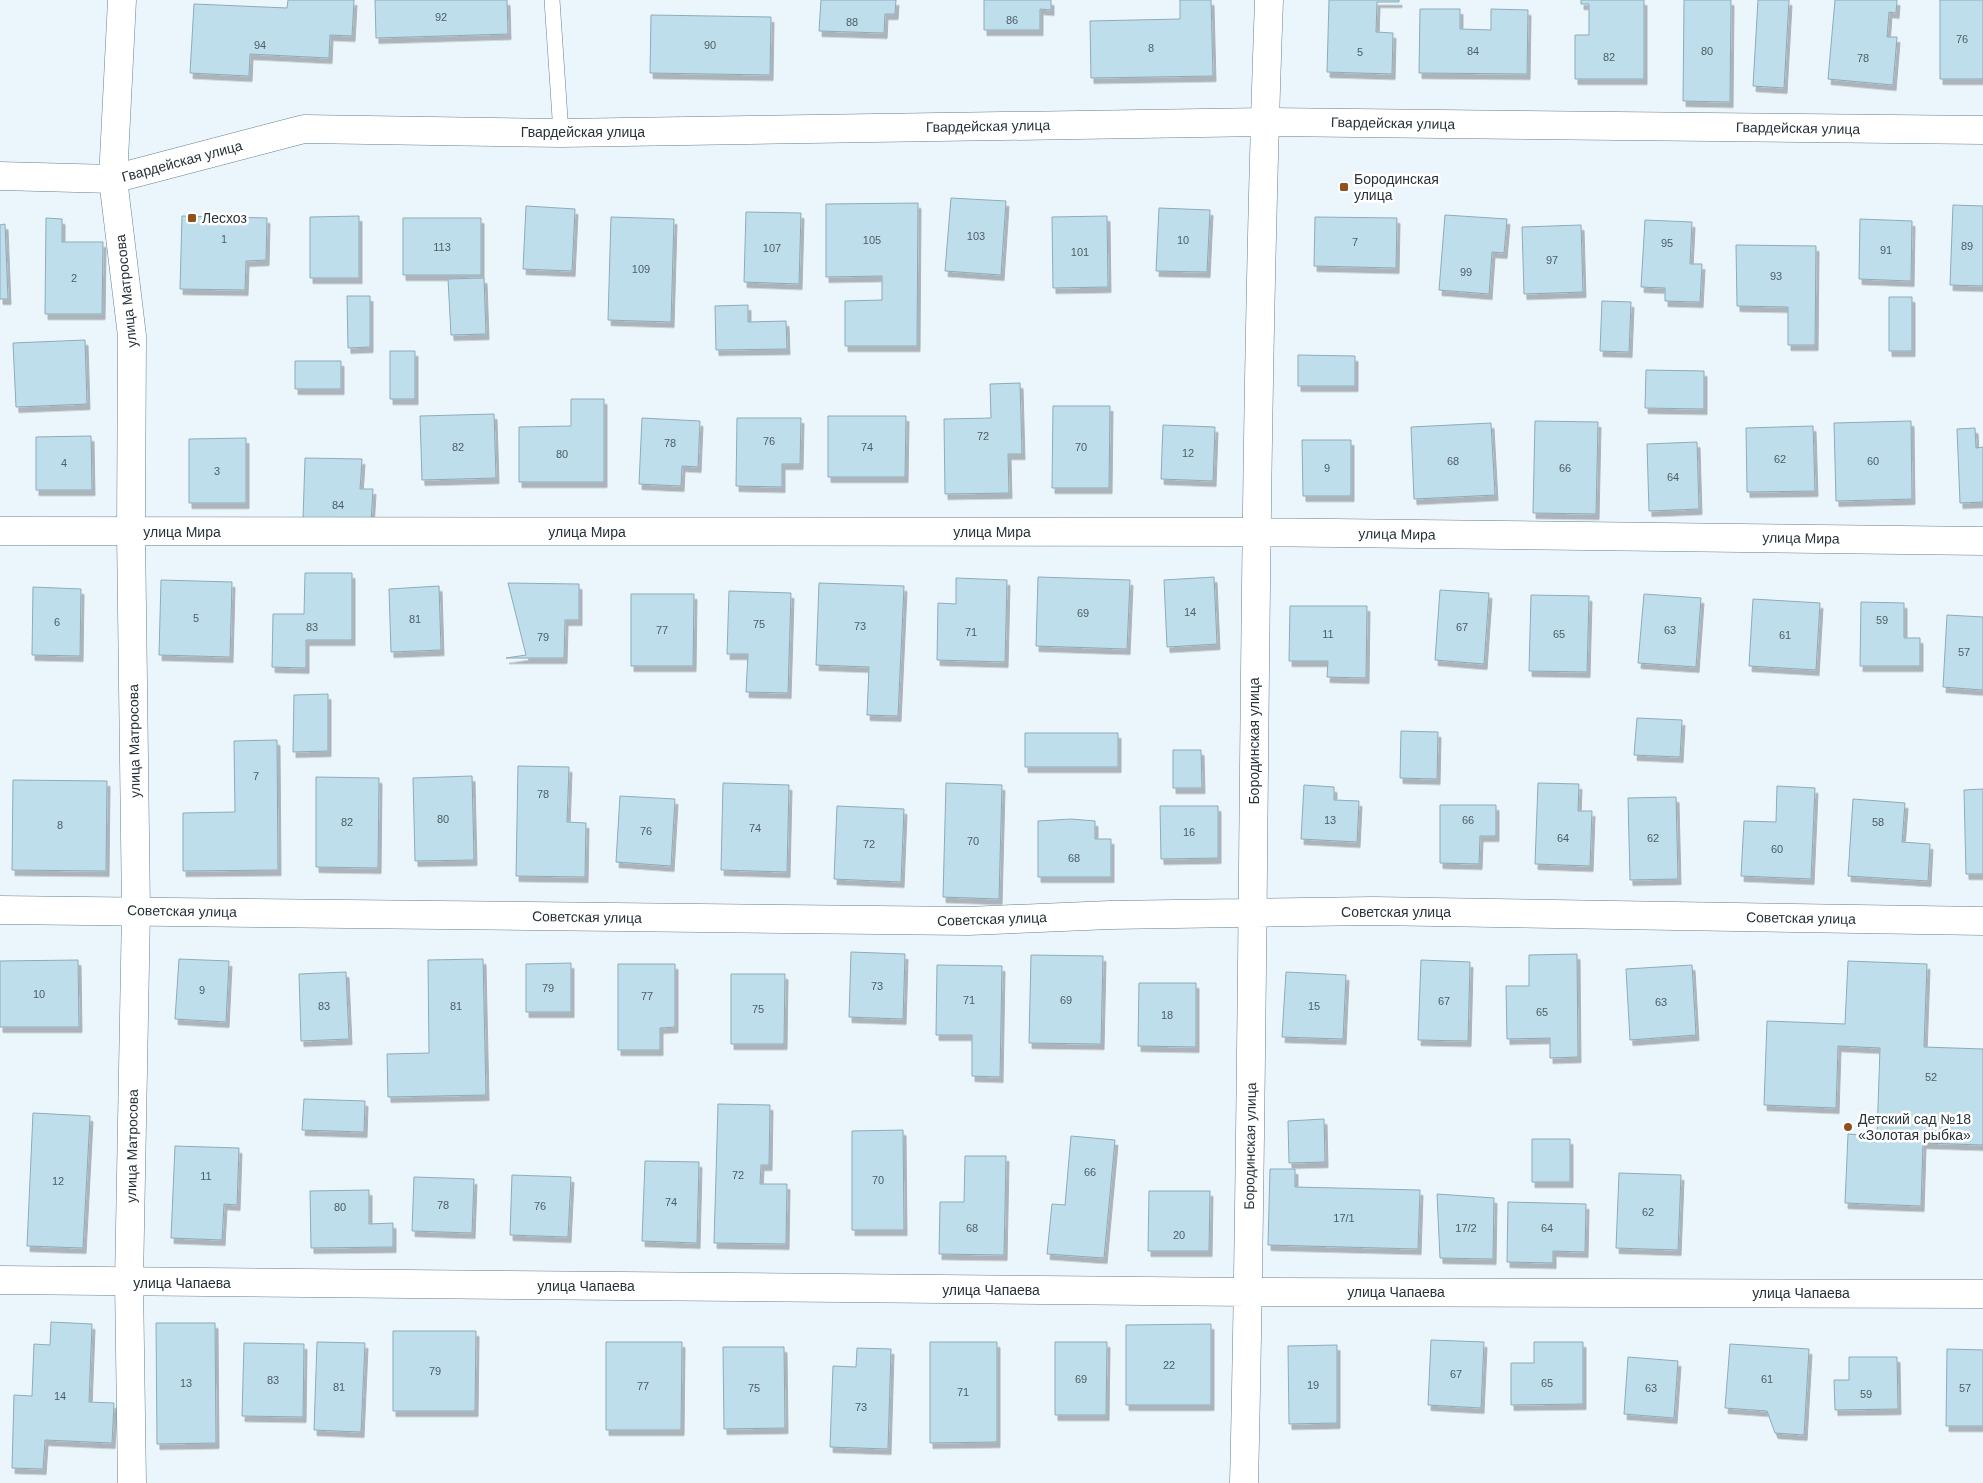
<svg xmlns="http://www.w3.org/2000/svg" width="1983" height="1483" font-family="Helvetica,sans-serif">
<defs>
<filter id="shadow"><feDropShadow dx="3" dy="5.5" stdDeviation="0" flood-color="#0004"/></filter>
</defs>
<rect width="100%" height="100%" fill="#eaf6fc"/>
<path fill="#bfdeec" stroke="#8dabb9" filter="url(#shadow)" d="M 288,0 L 354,0 L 352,36 L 330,35 L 329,58 L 250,54 L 249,76 L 190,73 L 194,4 L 287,8 Z
M 375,0 L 507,0 L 508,34 L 376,38 Z
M 821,0 L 896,0 L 895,14 L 885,14 L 884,33 L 819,31 Z
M 984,0 L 1051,0 L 1051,10 L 1040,9 L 1040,30 L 984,30 Z
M 1180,0 L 1211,0 L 1213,76 L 1091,78 L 1090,21 L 1180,19 Z
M 1329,0 L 1399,0 L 1399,2 L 1377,2 L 1376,32 L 1393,33 L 1392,74 L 1327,72 Z
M 1581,0 L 1644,0 L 1644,79 L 1575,79 L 1575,35 L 1589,35 L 1589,4 L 1581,4 Z
M 1684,0 L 1731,0 L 1730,102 L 1683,101 Z
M 1758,0 L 1789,0 L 1784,88 L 1753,86 Z
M 1835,0 L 1897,0 L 1896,13 L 1889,12 L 1887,37 L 1897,37 L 1893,85 L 1828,79 Z
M 1940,0 L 1983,0 L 1983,79 L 1940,79 Z
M 1420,9 L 1460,9 L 1460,29 L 1491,30 L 1491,9 L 1528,10 L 1527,74 L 1419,73 Z
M 651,15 L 771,17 L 770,75 L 650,73 Z
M 951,198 L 1006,201 L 1001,275 L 945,271 Z
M 918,203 L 917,346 L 845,346 L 845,301 L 882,300 L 882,276 L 826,277 L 826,204 Z
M 1953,205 L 1983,206 L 1983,286 L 1950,285 Z
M 526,206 L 575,209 L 572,271 L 523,269 Z
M 1159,208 L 1210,210 L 1207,272 L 1156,271 Z
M 746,212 L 801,213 L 799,284 L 744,282 Z
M 1445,215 L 1507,219 L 1504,253 L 1492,252 L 1489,294 L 1439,290 Z
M 182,216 L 267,218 L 266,260 L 246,261 L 245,290 L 180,289 Z
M 359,216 L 359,278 L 310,278 L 310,217 Z
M 1107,216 L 1108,287 L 1053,288 L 1052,217 Z
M 611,217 L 674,219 L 671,322 L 608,320 Z
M 1315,217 L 1397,218 L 1396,268 L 1314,266 Z
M 46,218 L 62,219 L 62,242 L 103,242 L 102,314 L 45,314 Z
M 403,218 L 481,218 L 481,275 L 403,275 Z
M 1860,219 L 1912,221 L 1911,281 L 1859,279 Z
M 1645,220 L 1692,222 L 1690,264 L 1702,264 L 1700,302 L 1665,301 L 1665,288 L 1641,287 Z
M 5,224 L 8,299 L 0,299 L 0,225 Z
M 1581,225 L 1583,292 L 1524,294 L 1522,227 Z
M 1736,245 L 1816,246 L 1815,345 L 1788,345 L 1788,307 L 1737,306 Z
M 484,278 L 486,334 L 451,335 L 448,279 Z
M 347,296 L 370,296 L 370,347 L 348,348 Z
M 1889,297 L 1912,297 L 1912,351 L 1889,351 Z
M 1602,301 L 1631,302 L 1629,352 L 1600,351 Z
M 748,305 L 748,322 L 786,321 L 787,349 L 716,350 L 715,306 Z
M 85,340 L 87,404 L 16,407 L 13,343 Z
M 390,351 L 415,351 L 415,399 L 390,399 Z
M 1298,355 L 1355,356 L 1355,386 L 1298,386 Z
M 295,361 L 341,361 L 341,389 L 295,389 Z
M 1646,370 L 1704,371 L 1704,409 L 1645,408 Z
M 1020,383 L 1022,454 L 1008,454 L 1009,493 L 945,494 L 944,419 L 991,418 L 990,384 Z
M 571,399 L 604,399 L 604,482 L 519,482 L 519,427 L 571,426 Z
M 1053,406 L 1110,406 L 1109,488 L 1052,488 Z
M 494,414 L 496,478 L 422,480 L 420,416 Z
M 828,416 L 906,416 L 905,477 L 828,477 Z
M 642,418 L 700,421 L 698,467 L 682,466 L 681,486 L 639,484 Z
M 737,418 L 801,418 L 800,464 L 782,464 L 782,487 L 736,486 Z
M 1535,421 L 1598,422 L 1596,514 L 1533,513 Z
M 1911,421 L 1912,499 L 1836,501 L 1834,423 Z
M 1491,423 L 1495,495 L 1414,499 L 1411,427 Z
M 1163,425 L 1215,427 L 1213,481 L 1161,479 Z
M 1813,426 L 1815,491 L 1747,492 L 1746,428 Z
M 1975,428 L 1976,448 L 1983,447 L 1983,502 L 1960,503 L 1957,429 Z
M 91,436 L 92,490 L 36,490 L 36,437 Z
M 246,438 L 246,503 L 189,503 L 189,439 Z
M 1302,440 L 1351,440 L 1351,496 L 1303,496 Z
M 1697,442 L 1699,509 L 1649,511 L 1647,444 Z
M 305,458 L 362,459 L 360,489 L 373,489 L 371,522 L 303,520 Z
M 305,573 L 352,573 L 352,640 L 306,640 L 306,668 L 272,667 L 273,614 L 304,614 Z
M 1038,577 L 1130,580 L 1127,649 L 1036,646 Z
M 1214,577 L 1217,644 L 1167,647 L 1164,580 Z
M 956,578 L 1007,580 L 1005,662 L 937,660 L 938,603 L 956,604 Z
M 161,580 L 232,582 L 230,657 L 159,655 Z
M 508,583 L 579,584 L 579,620 L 565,620 L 564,658 L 506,658 L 526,655 Z
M 819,583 L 904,586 L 898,716 L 867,715 L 869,667 L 816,665 Z
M 439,586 L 441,650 L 391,652 L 389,589 Z
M 33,587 L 81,589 L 80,656 L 32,655 Z
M 1440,590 L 1489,593 L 1484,664 L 1435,660 Z
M 729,591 L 791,593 L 788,693 L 746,692 L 748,654 L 727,654 Z
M 631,594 L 694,594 L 693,666 L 631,666 Z
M 1644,594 L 1701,598 L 1696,667 L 1638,663 Z
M 1531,595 L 1589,596 L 1587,672 L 1529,671 Z
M 1753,599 L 1820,603 L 1816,670 L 1749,666 Z
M 1861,602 L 1904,603 L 1904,638 L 1920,638 L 1920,666 L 1860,666 Z
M 1290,606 L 1367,606 L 1366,678 L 1327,677 L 1328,661 L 1289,661 Z
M 1947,615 L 1983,617 L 1983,690 L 1943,687 Z
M 328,694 L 328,751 L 293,752 L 294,695 Z
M 1637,718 L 1682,720 L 1680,757 L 1634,755 Z
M 1401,731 L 1438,732 L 1437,779 L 1400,778 Z
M 1025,733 L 1118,733 L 1118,767 L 1025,767 Z
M 277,740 L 278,870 L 183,871 L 183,813 L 235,812 L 234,741 Z
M 1173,750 L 1201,750 L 1202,788 L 1173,788 Z
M 518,766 L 569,767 L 567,822 L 586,823 L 585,877 L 516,876 Z
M 472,776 L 474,860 L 415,861 L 413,778 Z
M 316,777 L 379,778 L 378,868 L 316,867 Z
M 13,780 L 107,781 L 106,871 L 12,870 Z
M 723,783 L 789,785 L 787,872 L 721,870 Z
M 946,783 L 1002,785 L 999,899 L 943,897 Z
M 1538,783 L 1579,784 L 1578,811 L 1592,811 L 1590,866 L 1535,864 Z
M 1304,785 L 1334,787 L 1334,800 L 1359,801 L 1357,842 L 1301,839 Z
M 1777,786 L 1815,788 L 1811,879 L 1741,876 L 1744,821 L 1776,822 Z
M 1983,789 L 1983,874 L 1966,874 L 1964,790 Z
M 620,796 L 675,799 L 671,866 L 616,862 Z
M 1676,797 L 1678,879 L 1630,880 L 1628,798 Z
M 1853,799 L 1905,803 L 1902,842 L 1930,844 L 1928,881 L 1848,876 Z
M 1440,805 L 1496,805 L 1496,836 L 1480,836 L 1479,864 L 1440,863 Z
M 837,806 L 904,809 L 901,882 L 834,879 Z
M 1160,806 L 1218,806 L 1218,858 L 1161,859 Z
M 1071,819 L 1095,821 L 1095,839 L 1111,839 L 1111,877 L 1038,877 L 1038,821 Z
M 851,952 L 905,954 L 903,1019 L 849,1017 Z
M 1577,954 L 1578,1057 L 1550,1058 L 1550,1038 L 1507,1039 L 1506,986 L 1529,986 L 1529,955 Z
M 1031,955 L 1103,956 L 1101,1044 L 1029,1043 Z
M 179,959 L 229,961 L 226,1022 L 175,1019 Z
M 483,959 L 486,1095 L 388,1097 L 387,1054 L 429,1053 L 428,960 Z
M 78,960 L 79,1027 L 0,1027 L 0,961 Z
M 1421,960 L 1470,962 L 1468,1041 L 1418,1040 Z
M 1848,961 L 1927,964 L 1924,1047 L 1983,1049 L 1983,1145 L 1923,1143 L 1921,1206 L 1845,1203 L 1848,1134 L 1877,1136 L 1880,1048 L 1838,1046 L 1836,1108 L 1764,1105 L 1767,1021 L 1845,1024 Z
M 571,963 L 571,1012 L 526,1012 L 526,964 Z
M 618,964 L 675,964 L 675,1027 L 660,1028 L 660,1050 L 618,1050 Z
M 937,965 L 1002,966 L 1000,1077 L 972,1076 L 972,1035 L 936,1035 Z
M 1692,965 L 1696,1035 L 1630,1040 L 1626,969 Z
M 346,972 L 349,1039 L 301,1041 L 299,974 Z
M 1286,972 L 1346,975 L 1343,1039 L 1282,1037 Z
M 731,974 L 785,974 L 784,1044 L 731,1044 Z
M 1139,983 L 1196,983 L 1196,1047 L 1138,1046 Z
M 304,1099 L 365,1101 L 364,1132 L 302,1130 Z
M 718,1104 L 770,1105 L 769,1165 L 761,1165 L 760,1184 L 787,1184 L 786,1244 L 714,1243 Z
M 33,1113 L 90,1116 L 83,1248 L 27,1246 Z
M 1324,1119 L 1325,1162 L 1289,1163 L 1288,1121 Z
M 903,1130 L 904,1230 L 852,1230 L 852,1131 Z
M 1071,1136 L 1115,1140 L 1104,1258 L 1047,1254 L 1052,1204 L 1065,1205 Z
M 1532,1139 L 1570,1139 L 1570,1182 L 1532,1182 Z
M 175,1146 L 239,1148 L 237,1205 L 224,1204 L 222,1240 L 171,1238 Z
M 965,1156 L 1006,1156 L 1004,1255 L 939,1254 L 940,1202 L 964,1202 Z
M 645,1161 L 699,1162 L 697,1243 L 642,1241 Z
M 1270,1169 L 1295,1169 L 1295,1187 L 1420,1190 L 1418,1249 L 1268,1245 Z
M 1619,1173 L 1681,1175 L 1678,1250 L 1616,1248 Z
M 512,1175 L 571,1177 L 568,1237 L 510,1235 Z
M 414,1177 L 474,1179 L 472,1233 L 412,1231 Z
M 369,1190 L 369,1224 L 393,1223 L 393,1247 L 311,1248 L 310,1191 Z
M 1149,1191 L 1210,1191 L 1209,1251 L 1148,1251 Z
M 1437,1194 L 1494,1198 L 1493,1259 L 1440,1258 Z
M 1508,1202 L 1586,1204 L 1585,1252 L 1553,1251 L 1553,1263 L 1507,1262 Z
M 51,1322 L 92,1324 L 89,1402 L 114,1403 L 112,1443 L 45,1440 L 43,1469 L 12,1468 L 14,1395 L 32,1396 L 34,1344 L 50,1345 Z
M 156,1323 L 215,1323 L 216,1443 L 157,1444 Z
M 1211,1324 L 1211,1405 L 1126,1405 L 1126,1325 Z
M 393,1331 L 476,1331 L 475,1411 L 393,1411 Z
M 1431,1340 L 1484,1342 L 1481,1408 L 1428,1405 Z
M 317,1342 L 365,1343 L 361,1432 L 314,1430 Z
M 606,1342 L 682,1342 L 681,1430 L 606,1430 Z
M 930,1342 L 997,1342 L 997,1442 L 930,1443 Z
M 1055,1342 L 1107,1342 L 1106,1415 L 1055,1415 Z
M 1534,1342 L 1583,1342 L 1583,1404 L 1511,1405 L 1511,1363 L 1534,1363 Z
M 244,1343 L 304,1344 L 303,1417 L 242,1416 Z
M 1730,1344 L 1809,1349 L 1804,1435 L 1775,1433 L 1767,1411 L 1725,1408 Z
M 1337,1345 L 1337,1423 L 1289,1424 L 1288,1346 Z
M 723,1347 L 784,1347 L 785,1428 L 724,1429 Z
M 857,1348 L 891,1349 L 888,1449 L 830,1447 L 833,1366 L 856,1367 Z
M 1947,1349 L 1983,1350 L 1983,1426 L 1946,1426 Z
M 1628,1357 L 1678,1361 L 1674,1418 L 1624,1414 Z
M 1849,1357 L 1897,1357 L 1898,1409 L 1835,1410 L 1834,1380 L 1849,1380 Z"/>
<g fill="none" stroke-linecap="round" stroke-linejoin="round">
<g stroke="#66828f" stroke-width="16">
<path id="service" d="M 552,0 L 561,133"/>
</g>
<g stroke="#66828f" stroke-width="29">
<path id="minor" d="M 0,176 L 113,179 L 122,0
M 0,531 L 1255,532 L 1983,541
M 0,910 L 968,921 L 1110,915 L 1373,911 L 1983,921
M 0,1280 L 1248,1292 L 1983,1294
M 1244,1483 C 1256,989 1251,494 1269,0"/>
</g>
<g stroke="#66828f" stroke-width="29">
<path id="tertiary" d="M 132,1483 L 129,1282 L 136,911 L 131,532 L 132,336 L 113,179 L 304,129 L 561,133 L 1264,122 L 1983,130"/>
</g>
<use href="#service" stroke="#fff" stroke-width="15"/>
<use href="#minor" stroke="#fff" stroke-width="28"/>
<use href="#tertiary" stroke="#fff" stroke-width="28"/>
</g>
<g fill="#91511c" stroke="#fff" stroke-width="2">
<rect x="1339" y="182" width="10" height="10" rx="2.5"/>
<rect x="187" y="213" width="10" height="10" rx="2.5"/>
<circle cx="1848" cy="1127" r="5"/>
</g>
<g text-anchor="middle" stroke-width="5" stroke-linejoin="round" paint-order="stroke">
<g font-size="11" fill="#4d5e65">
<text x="441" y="21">92</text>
<text x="1012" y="24">86</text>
<text x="852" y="26">88</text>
<text x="1962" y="43">76</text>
<text x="260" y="49">94</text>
<text x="710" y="49">90</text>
<text x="1151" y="52">8</text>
<text x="1473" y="55">84</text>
<text x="1707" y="55">80</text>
<text x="1360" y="56">5</text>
<text x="1609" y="61">82</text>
<text x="1863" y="62">78</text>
<text x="976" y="240">103</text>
<text x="224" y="243">1</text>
<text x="872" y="244">105</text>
<text x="1183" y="244">10</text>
<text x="1355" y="246">7</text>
<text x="1667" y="247">95</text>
<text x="1967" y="250">89</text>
<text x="442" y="251">113</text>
<text x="772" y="252">107</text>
<text x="1886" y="254">91</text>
<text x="1080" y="256">101</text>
<text x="1552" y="264">97</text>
<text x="641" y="273">109</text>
<text x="1466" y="276">99</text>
<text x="1776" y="280">93</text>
<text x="74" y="282">2</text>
<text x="983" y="440">72</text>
<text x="769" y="445">76</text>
<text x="670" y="447">78</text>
<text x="458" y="451">82</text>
<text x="867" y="451">74</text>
<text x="1081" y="451">70</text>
<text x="1188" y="457">12</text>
<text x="562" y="458">80</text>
<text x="1780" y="463">62</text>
<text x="1453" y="465">68</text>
<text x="1873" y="465">60</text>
<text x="64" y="467">4</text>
<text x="1327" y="472">9</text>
<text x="1565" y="472">66</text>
<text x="217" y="475">3</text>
<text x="1673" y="481">64</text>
<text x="338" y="509">84</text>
<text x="1190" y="616">14</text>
<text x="1083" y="617">69</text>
<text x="196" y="622">5</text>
<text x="415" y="623">81</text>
<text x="1882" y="624">59</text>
<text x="57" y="626">6</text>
<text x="759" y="628">75</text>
<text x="860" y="630">73</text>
<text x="312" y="631">83</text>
<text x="1462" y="631">67</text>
<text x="662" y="634">77</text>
<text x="1670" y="634">63</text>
<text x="971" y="636">71</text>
<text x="1328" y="638">11</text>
<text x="1559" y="638">65</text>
<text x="1785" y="639">61</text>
<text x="543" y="641">79</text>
<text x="1964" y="656">57</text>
<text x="256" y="780">7</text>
<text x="543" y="798">78</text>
<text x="443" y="823">80</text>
<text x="1330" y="824">13</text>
<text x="1468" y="824">66</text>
<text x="347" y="826">82</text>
<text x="1878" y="826">58</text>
<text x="60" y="829">8</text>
<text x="755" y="832">74</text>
<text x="646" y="835">76</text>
<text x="1189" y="836">16</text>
<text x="1563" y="842">64</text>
<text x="1653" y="842">62</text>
<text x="973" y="845">70</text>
<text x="869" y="848">72</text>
<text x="1777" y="853">60</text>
<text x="1074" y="862">68</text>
<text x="877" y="990">73</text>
<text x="548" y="992">79</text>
<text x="202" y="994">9</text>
<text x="39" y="998">10</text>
<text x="647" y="1000">77</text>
<text x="969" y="1004">71</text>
<text x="1066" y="1004">69</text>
<text x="1444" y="1005">67</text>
<text x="1661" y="1006">63</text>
<text x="324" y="1010">83</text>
<text x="456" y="1010">81</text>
<text x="1314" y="1010">15</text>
<text x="758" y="1013">75</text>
<text x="1542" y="1016">65</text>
<text x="1167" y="1019">18</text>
<text x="1931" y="1081">52</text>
<text x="1090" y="1176">66</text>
<text x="738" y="1179">72</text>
<text x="206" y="1180">11</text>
<text x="878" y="1184">70</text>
<text x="58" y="1185">12</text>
<text x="671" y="1206">74</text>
<text x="443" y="1209">78</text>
<text x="540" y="1210">76</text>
<text x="340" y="1211">80</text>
<text x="1648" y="1216">62</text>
<text x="1344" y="1222">17/1</text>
<text x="972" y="1232">68</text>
<text x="1466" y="1232">17/2</text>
<text x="1547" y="1232">64</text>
<text x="1179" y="1239">20</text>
<text x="1169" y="1369">22</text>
<text x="435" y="1375">79</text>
<text x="1456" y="1378">67</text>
<text x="1081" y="1383">69</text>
<text x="1767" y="1383">61</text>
<text x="273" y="1384">83</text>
<text x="186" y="1387">13</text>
<text x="1547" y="1387">65</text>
<text x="1313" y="1389">19</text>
<text x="643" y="1390">77</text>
<text x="339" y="1391">81</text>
<text x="754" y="1392">75</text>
<text x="1651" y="1392">63</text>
<text x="1965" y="1392">57</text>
<text x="963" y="1396">71</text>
<text x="1866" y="1398">59</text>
<text x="60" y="1400">14</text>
<text x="861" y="1411">73</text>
</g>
<g font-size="14" fill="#273338" stroke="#fff">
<text transform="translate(1393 123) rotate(1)" y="5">Гвардейская улица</text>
<text transform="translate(988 126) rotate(-1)" y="5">Гвардейская улица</text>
<text transform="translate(1798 128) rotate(1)" y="5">Гвардейская улица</text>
<text x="583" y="137">Гвардейская улица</text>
<text transform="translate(182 161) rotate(-15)" y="5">Гвардейская улица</text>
<text transform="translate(126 291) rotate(-96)" y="5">улица Матросова</text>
<text x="182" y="537">улица Мира</text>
<text x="587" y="537">улица Мира</text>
<text x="992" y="537">улица Мира</text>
<text transform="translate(1397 534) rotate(1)" y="5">улица Мира</text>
<text transform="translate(1801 538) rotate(1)" y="5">улица Мира</text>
<text transform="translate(134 741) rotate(-91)" y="5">улица Матросова</text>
<text transform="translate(1254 741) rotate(-90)" y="5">Бородинская улица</text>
<text transform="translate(182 911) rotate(1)" y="5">Советская улица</text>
<text x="1396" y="917">Советская улица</text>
<text transform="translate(587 917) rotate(1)" y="5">Советская улица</text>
<text transform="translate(1801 918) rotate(1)" y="5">Советская улица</text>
<text transform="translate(992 919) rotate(-2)" y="5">Советская улица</text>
<text transform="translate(132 1146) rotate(-89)" y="5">улица Матросова</text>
<text transform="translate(1250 1146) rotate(-89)" y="5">Бородинская улица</text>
<text x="182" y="1288">улица Чапаева</text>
<text x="586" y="1291">улица Чапаева</text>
<text x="991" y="1295">улица Чапаева</text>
<text x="1396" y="1297">улица Чапаева</text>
<text x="1801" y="1298">улица Чапаева</text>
</g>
<g font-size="14" fill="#273338" stroke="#fff" text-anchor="start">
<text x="1354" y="184">Бородинская<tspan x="1354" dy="16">улица</tspan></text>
<text x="202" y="223">Лесхоз</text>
<text x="1858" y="1124">Детский сад №18<tspan x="1858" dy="16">«Золотая рыбка»</tspan></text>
</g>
</g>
</svg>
